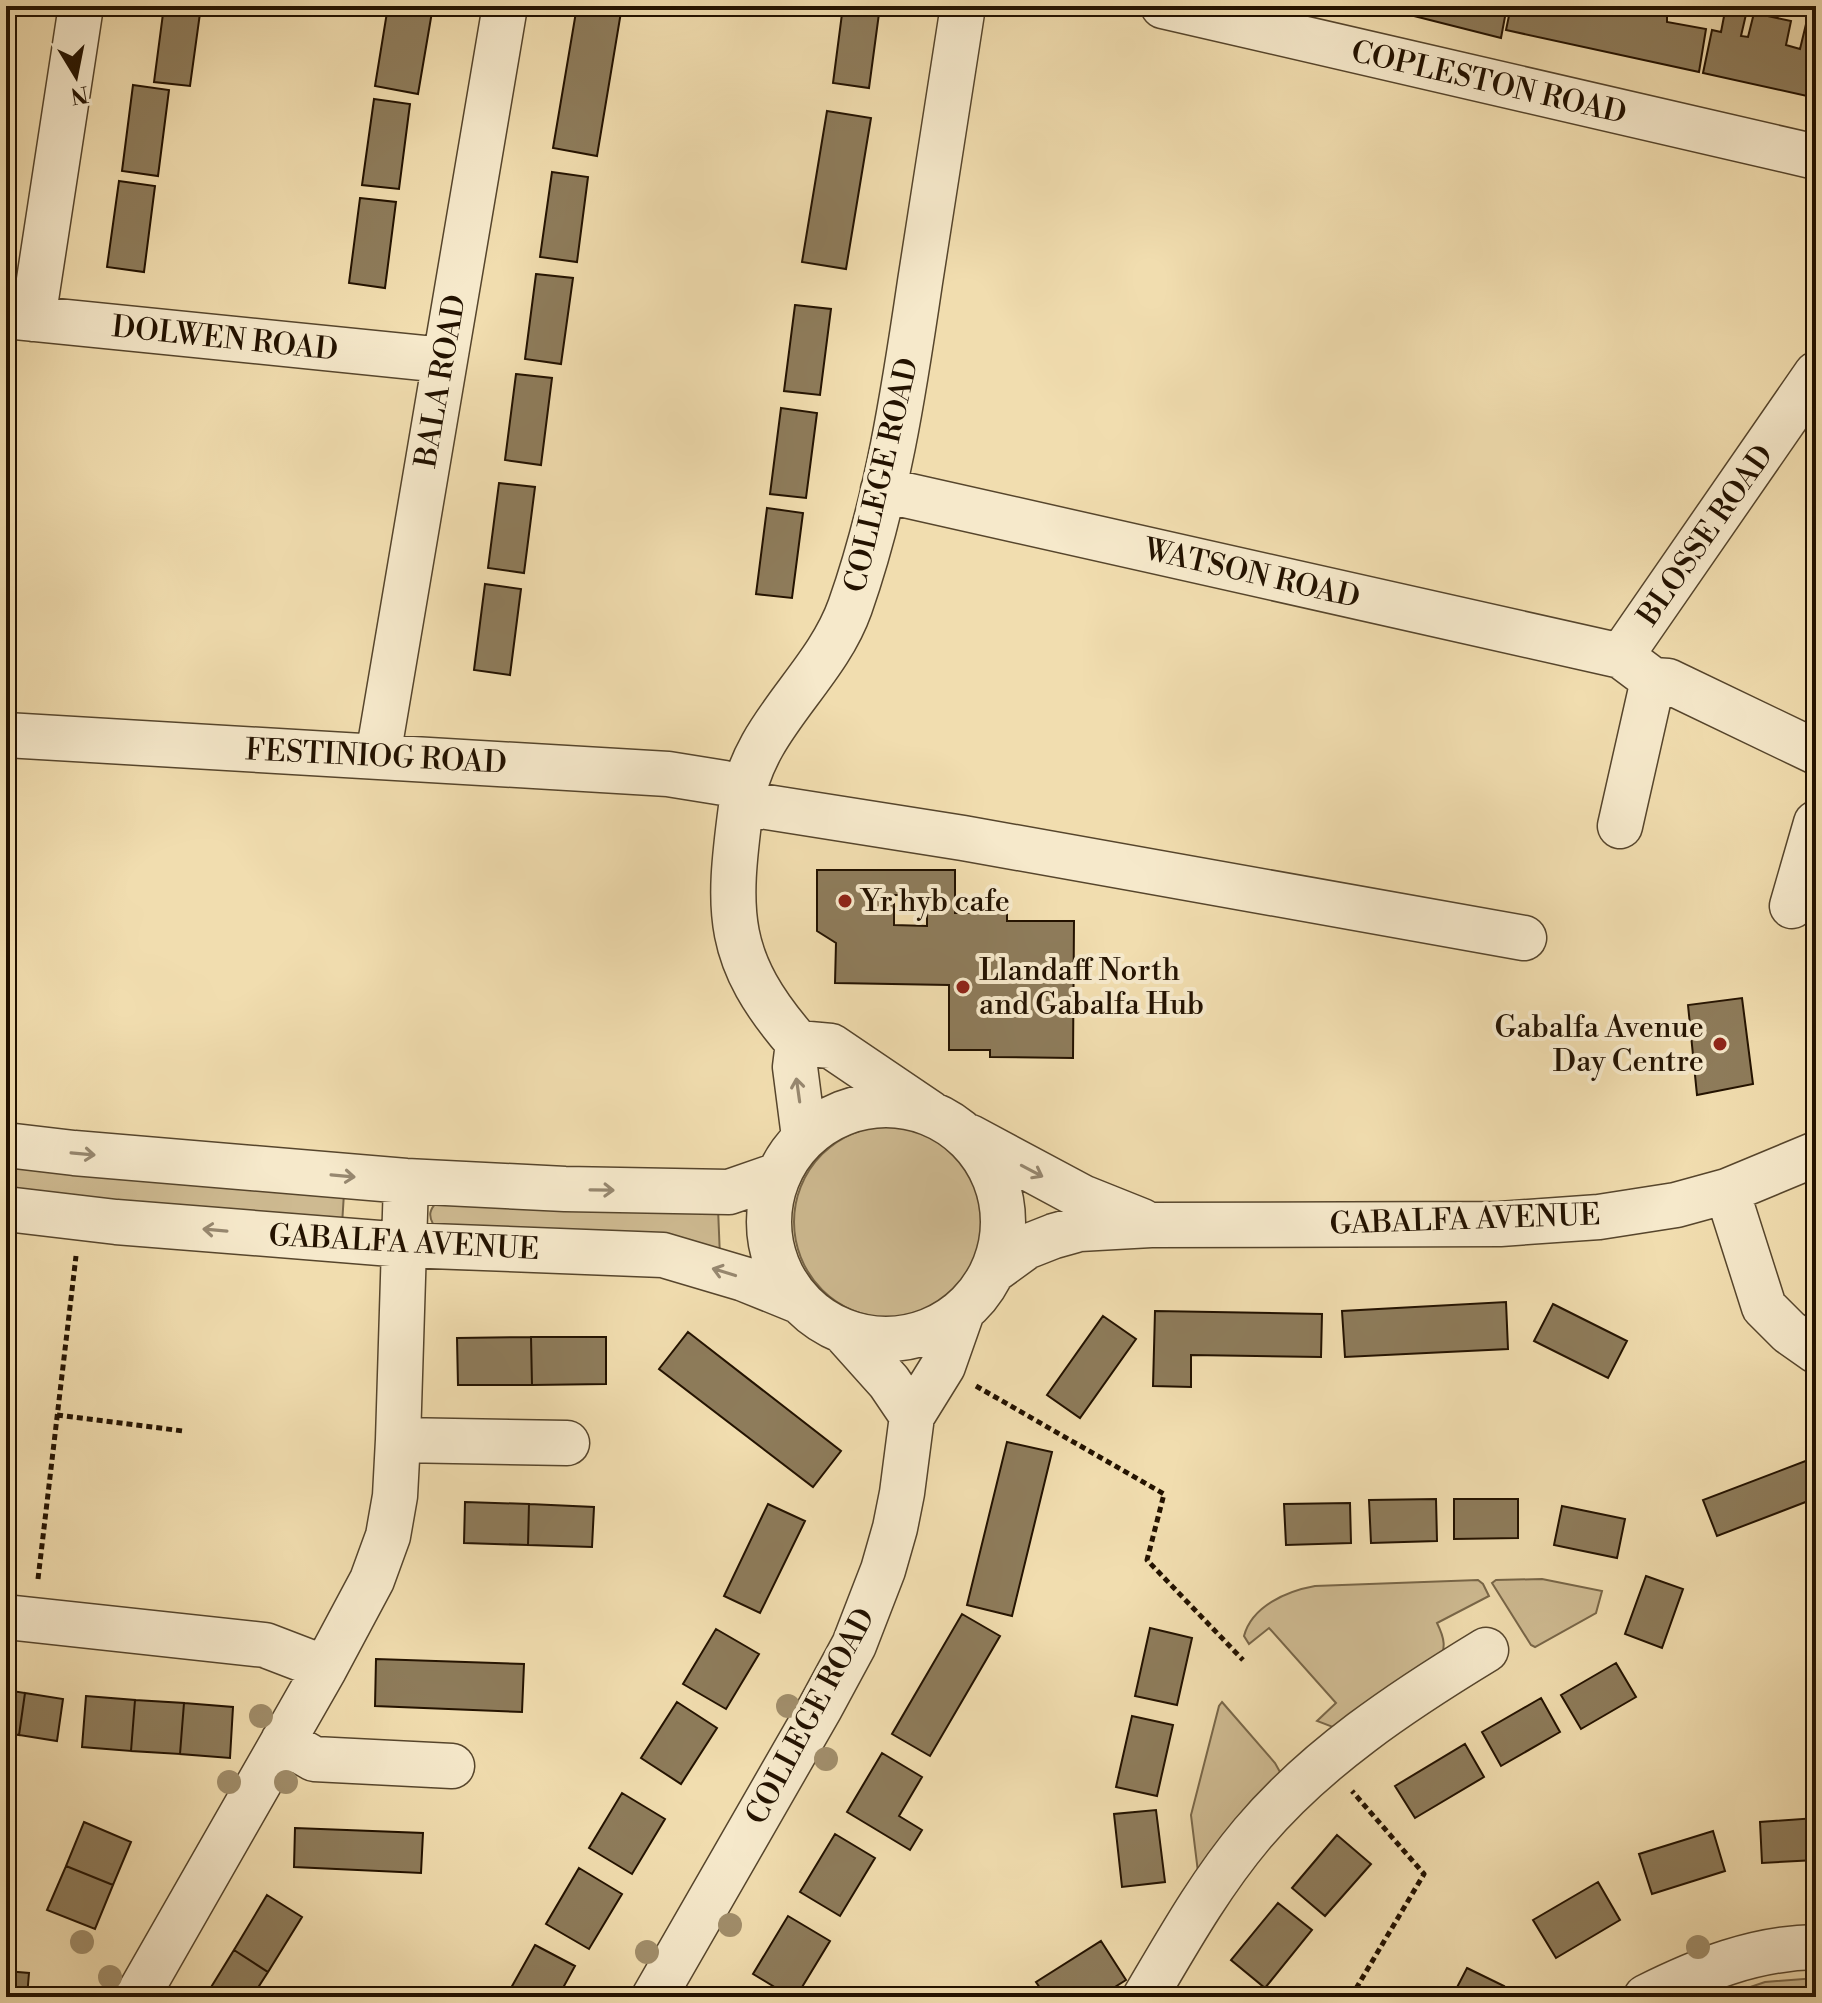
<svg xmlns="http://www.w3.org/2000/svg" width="1822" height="2003" font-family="'Libre Bodoni',serif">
<rect width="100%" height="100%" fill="#f1ddaf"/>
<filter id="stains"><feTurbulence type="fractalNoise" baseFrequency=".0025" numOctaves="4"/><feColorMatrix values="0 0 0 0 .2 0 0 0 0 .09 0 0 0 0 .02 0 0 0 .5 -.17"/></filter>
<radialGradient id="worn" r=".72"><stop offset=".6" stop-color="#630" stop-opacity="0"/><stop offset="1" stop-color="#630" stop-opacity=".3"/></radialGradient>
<path fill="#ceba91" stroke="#786648" stroke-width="2" d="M794 1222a96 96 0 1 1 192 0a96 96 0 1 1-192 0Z
M 6,1162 L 344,1193 L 342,1225 L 6,1193 Z
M 437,1202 L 718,1208 L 720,1257 L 433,1224 C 428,1215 430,1209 437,1202 Z
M 1542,1579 L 1602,1591 L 1596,1613 L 1535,1647 L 1531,1645 L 1492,1583 L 1496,1580 Z
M 1478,1580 L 1483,1584 L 1489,1596 L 1437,1623 C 1445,1639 1446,1647 1439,1664 L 1338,1729 L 1317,1721 L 1336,1703 L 1269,1628 L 1249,1644 L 1244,1636 C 1252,1606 1287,1591 1315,1586 Z
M 1222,1702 L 1275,1763 L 1280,1772 L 1278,1783 L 1198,1872 L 1191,1815 L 1219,1706 Z
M 1816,1978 L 1816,1997 L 1721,1997 L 1765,1982 Z"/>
<path fill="#8e7c5b" stroke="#231200" stroke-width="2" fill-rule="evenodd" d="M 164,6 L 201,6 L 190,86 L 154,82 Z
M 388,6 L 433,6 L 418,94 L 375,86 Z
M 577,6 L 622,6 L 597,156 L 553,148 Z
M 843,6 L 880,6 L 869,88 L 833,83 Z
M 1412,6 L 1507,6 L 1501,38 L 1410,15 Z
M 1511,6 L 1634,6 L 1667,13 L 1667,22 L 1706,29 L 1699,72 L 1506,30 Z
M 1726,6 L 1747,10 L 1741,36 L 1748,37 L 1754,13 L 1791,21 L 1786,45 L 1800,49 L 1807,20 L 1816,22 L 1816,98 L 1703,73 L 1712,30 L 1721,32 Z
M 133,85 L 169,90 L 158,176 L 122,171 Z
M 374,99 L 410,104 L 399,189 L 362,185 Z
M 827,111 L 871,118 L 846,269 L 802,262 Z
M 552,172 L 588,177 L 577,262 L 540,257 Z
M 119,181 L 155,186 L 144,272 L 107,267 Z
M 360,198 L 396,202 L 385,288 L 349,283 Z
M 536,274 L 573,278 L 561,364 L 525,359 Z
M 795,305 L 831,309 L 820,395 L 784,391 Z
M 516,374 L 552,378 L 541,465 L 505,460 Z
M 781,408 L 817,413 L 806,498 L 770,494 Z
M 499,483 L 535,487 L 524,573 L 488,568 Z
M 767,508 L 803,513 L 792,598 L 756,594 Z
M 485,584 L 521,589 L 510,675 L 474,670 Z
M 817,870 L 955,870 L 955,913 L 1007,913 L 1007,921 L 1074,921 L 1073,1058 L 990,1057 L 990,1050 L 949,1050 L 949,985 L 835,983 L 836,943 L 817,931 ZM 894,895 L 927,895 L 927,926 L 894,925 Z
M 1742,998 L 1753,1084 L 1697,1095 L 1688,1005 Z
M 1506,1302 L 1508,1349 L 1345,1357 L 1342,1311 Z
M 1553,1304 L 1627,1341 L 1608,1378 L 1534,1341 Z
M 1155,1311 L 1322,1314 L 1321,1357 L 1191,1355 L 1191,1387 L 1153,1386 Z
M 1103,1316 L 1136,1339 L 1080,1418 L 1047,1395 Z
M 688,1332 L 841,1451 L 813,1487 L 659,1369 Z
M 531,1337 L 532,1385 L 458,1385 L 457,1338 Z
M 531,1337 L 606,1337 L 606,1384 L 532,1385 Z
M 1007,1442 L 1052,1452 L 1012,1616 L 967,1605 Z
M 1816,1457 L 1816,1498 L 1717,1536 L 1703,1500 Z
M 1436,1499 L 1437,1541 L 1371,1543 L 1369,1500 Z
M 1454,1499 L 1518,1499 L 1518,1538 L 1454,1539 Z
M 465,1502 L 529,1504 L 528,1545 L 464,1543 Z
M 1350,1503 L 1351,1543 L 1286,1545 L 1284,1504 Z
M 529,1504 L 594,1507 L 592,1547 L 528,1545 Z
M 768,1504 L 805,1521 L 760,1613 L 724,1596 Z
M 1562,1506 L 1625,1519 L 1617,1558 L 1554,1545 Z
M 1646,1576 L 1683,1589 L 1662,1648 L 1625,1634 Z
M 962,1614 L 1000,1636 L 930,1756 L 892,1734 Z
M 1150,1628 L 1192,1638 L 1177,1705 L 1135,1696 Z
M 716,1629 L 759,1654 L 726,1709 L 683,1684 Z
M 376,1659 L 524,1664 L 522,1712 L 375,1706 Z
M 1616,1663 L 1636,1697 L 1581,1729 L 1561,1695 Z
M 6,1690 L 25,1693 L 19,1735 L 6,1733 Z
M 25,1693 L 63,1699 L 57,1741 L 19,1735 Z
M 86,1696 L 135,1700 L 131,1751 L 82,1747 Z
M 1541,1698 L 1560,1732 L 1501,1766 L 1482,1732 Z
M 135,1700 L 184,1703 L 180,1754 L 131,1751 Z
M 677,1702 L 717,1728 L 681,1784 L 641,1758 Z
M 184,1703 L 233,1707 L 230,1758 L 180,1754 Z
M 1132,1716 L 1173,1725 L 1157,1796 L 1116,1787 Z
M 1465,1744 L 1484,1777 L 1415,1818 L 1395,1786 Z
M 882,1753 L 922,1777 L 899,1816 L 922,1830 L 910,1850 L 847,1812 Z
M 622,1793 L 665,1819 L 632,1874 L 589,1848 Z
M 1156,1810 L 1165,1882 L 1122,1887 L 1114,1814 Z
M 1816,1818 L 1816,1860 L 1762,1863 L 1760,1822 Z
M 84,1822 L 131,1842 L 113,1885 L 66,1866 Z
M 295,1828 L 423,1833 L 421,1873 L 294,1867 Z
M 1713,1831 L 1725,1871 L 1652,1894 L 1639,1854 Z
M 835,1834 L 875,1858 L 840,1916 L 800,1892 Z
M 1337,1835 L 1371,1864 L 1325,1916 L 1292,1888 Z
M 66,1866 L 113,1885 L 95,1929 L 47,1910 Z
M 579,1868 L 622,1894 L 589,1949 L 546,1924 Z
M 1598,1882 L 1620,1920 L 1556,1958 L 1533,1920 Z
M 267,1895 L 302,1917 L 268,1972 L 234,1950 Z
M 1278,1903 L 1312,1930 L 1265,1988 L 1231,1960 Z
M 788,1916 L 830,1941 L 796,1997 L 791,1997 L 753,1974 Z
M 1101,1941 L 1126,1980 L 1099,1997 L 1046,1997 L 1036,1982 Z
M 535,1945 L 575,1966 L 558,1997 L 506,1997 Z
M 234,1950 L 268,1972 L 252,1997 L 205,1997 Z
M 1467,1968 L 1504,1986 L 1499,1997 L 1452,1997 Z
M 6,1971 L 29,1973 L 27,1997 L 6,1997 Z"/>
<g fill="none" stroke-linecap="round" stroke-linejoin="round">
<g stroke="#56452c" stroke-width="47">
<path id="minor" d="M 1163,6 L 1816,157
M 6,316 L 443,360
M 33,319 L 81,6
M 883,490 L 1621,656 L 1653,680 L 1668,681 L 1816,752
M 1621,656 L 1816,374
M 6,735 L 668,774 L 724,783 L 744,790
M 378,756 L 505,6
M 741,803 L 963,838 L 1524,938
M 1620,826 L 1653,680
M 1792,906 L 1816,823
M 798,1043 L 795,1067 L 804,1137
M769 1222a117 117 0 1 1 234 0a117 117 0 1 1-234 0Z
M 930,1113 L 831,1046 L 798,1043 C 725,959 727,913 741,807 C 751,727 824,680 850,607 C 887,502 904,391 920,282 C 934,190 949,98 963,6
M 970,1137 L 1082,1197 L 1142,1221
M 6,1145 L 74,1153 L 406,1181 L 565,1189 L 729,1192 L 778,1175
M 1727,1191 L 1764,1307 L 1789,1332 L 1816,1351
M 6,1209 L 116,1222 L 404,1245 L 663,1255 L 744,1279 L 796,1300
M 993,1271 L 1026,1247 L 1054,1236 L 1079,1229 L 1151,1225 L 1500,1224 L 1599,1217 L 1676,1205 L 1727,1191 L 1816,1154
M 846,1334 L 889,1382 L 912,1416
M 398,1440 L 567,1443
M 6,1617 L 265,1645 L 325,1668
M 283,1741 L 314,1759 L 452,1766
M 137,1997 L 325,1668 L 372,1580 L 388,1536 L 395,1496 L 398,1440 L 406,1181
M 654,1997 L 820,1708 L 854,1645 L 883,1570 L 895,1528 L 902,1493 L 912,1416 L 943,1366 L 962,1312
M 1145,1997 C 1178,1941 1210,1884 1252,1834 C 1316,1758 1402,1701 1486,1650
M 1646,1997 C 1700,1970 1755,1948 1816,1947"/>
</g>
<path stroke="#231200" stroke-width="5" stroke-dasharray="6 4" stroke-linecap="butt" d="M 976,1386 L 1164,1494 L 1147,1560 L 1243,1660
M 57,1415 L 183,1431
M 38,1579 L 76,1256
M 1351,1997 L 1424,1874 L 1352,1791"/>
<use href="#minor" stroke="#f6e9cb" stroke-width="44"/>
</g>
<g fill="#a18e6b">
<circle cx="788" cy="1706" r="12"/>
<circle cx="261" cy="1716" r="12"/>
<circle cx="826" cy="1759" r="12"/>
<circle cx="229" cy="1782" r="12"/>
<circle cx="286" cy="1782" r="12"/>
<circle cx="730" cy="1925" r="12"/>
<circle cx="82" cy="1942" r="12"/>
<circle cx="1698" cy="1947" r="12"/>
<circle cx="647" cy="1952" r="12"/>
<circle cx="110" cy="1977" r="12"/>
</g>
<defs><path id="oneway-shaft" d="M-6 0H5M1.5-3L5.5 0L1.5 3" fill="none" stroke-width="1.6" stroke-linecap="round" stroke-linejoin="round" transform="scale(2)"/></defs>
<g stroke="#978870">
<use href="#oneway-shaft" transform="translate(798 1090) rotate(-98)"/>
<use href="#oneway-shaft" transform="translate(83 1154) rotate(5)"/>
<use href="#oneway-shaft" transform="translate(1032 1171) rotate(28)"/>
<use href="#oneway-shaft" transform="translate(343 1176) rotate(5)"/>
<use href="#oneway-shaft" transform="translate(602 1190) rotate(1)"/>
<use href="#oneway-shaft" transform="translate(215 1230) rotate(-175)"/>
<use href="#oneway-shaft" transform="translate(724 1272) rotate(-163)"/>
</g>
<g fill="#8f2418" stroke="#f6e9cb" stroke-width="3">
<circle cx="845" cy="901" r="8"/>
<circle cx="963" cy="987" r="8"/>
<circle cx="1720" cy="1044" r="8"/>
</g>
<g text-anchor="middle" stroke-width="8" stroke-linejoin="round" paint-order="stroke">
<g font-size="30" fill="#231200" stroke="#f6e9cb">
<text transform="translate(1489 82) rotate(13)" y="10">COPLESTON ROAD</text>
<text transform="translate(225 338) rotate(6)" y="10">DOLWEN ROAD</text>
<text transform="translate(440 381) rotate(-80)" y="10">BALA ROAD</text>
<text transform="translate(881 475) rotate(-77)" y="10">COLLEGE ROAD</text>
<text transform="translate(1705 535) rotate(-55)" y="10">BLOSSE ROAD</text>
<text transform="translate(1252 573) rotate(13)" y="10">WATSON ROAD</text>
<text transform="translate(376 756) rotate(3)" y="10">FESTINIOG ROAD</text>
<text transform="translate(1465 1219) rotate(-2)" y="10">GABALFA AVENUE</text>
<text transform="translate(404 1242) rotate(3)" y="10">GABALFA AVENUE</text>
<text transform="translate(810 1716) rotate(-62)" y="10">COLLEGE ROAD</text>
</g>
<g font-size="30" fill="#231200" stroke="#f6e9cb" text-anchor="start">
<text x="861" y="911">Yr hyb cafe</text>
<text x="979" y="980">Llandaff North<tspan x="979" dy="34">and Gabalfa Hub</tspan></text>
<text x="1704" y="1037" text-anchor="end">Gabalfa Avenue<tspan x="1704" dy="34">Day Centre</tspan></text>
</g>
</g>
<rect width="1822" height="2003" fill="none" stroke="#f1ddaf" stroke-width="32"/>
<rect x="8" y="8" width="1806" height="1987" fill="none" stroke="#231200" stroke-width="4"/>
<rect x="16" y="16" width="1790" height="1971" fill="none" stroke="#231200" stroke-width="2"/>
<g transform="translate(76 76) rotate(170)" stroke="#f6e9cb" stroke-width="6" paint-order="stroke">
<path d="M0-6L14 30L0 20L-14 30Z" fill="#231200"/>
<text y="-12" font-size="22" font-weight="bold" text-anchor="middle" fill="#231200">N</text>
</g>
<rect width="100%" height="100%" filter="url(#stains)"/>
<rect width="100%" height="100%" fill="url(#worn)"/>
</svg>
